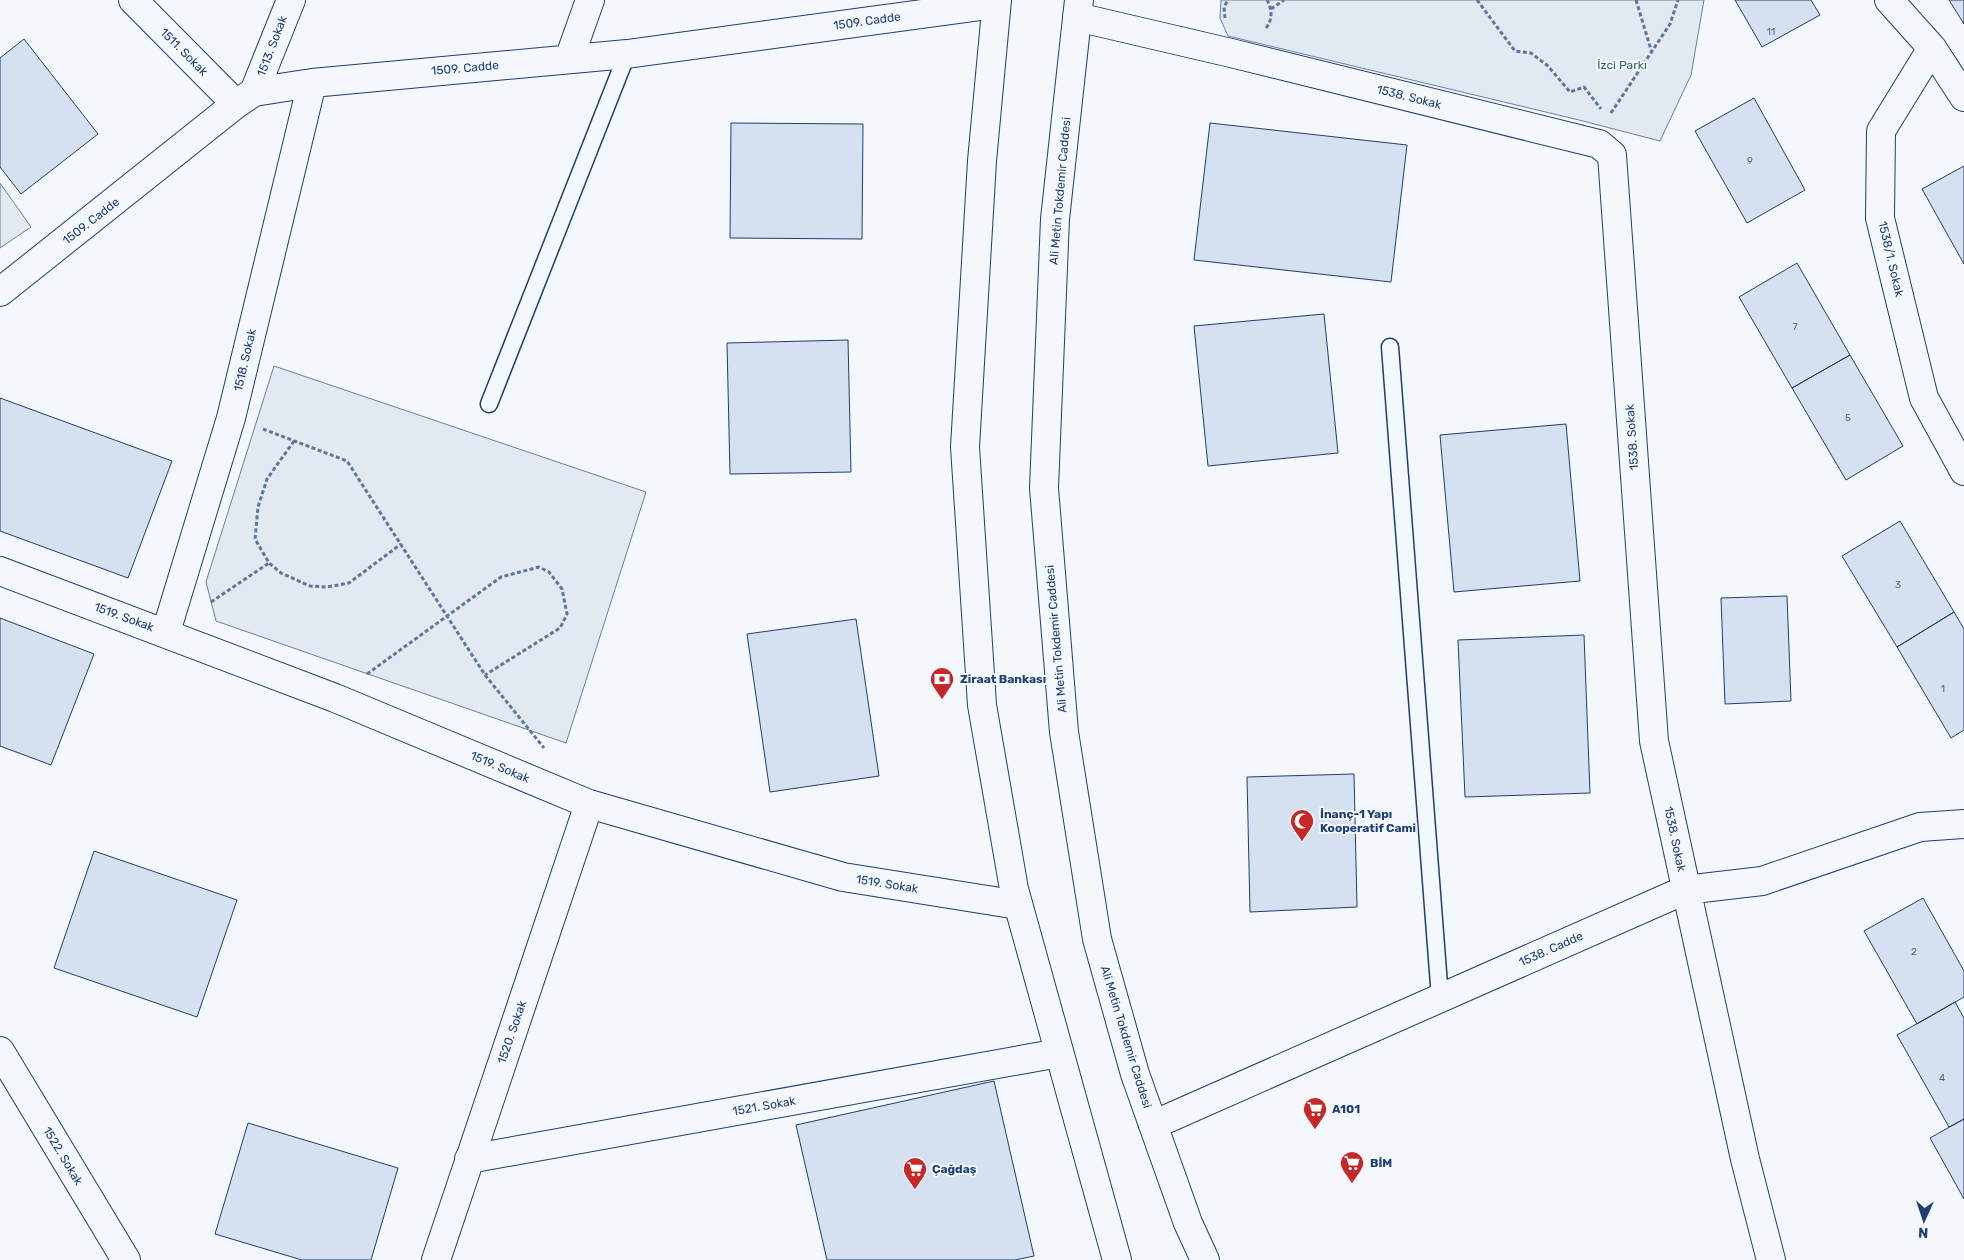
<svg xmlns="http://www.w3.org/2000/svg" width="1964" height="1260" font-family="Rubik,sans-serif">
<rect width="100%" height="100%" fill="#f4f7fb"/>
<path fill="#e3e9f0" stroke="#687fa3" d="M 1221,0 L 1704,0 L 1691,75 L 1660,141 L 1579,120 L 1228,36 L 1220,18 Z
M 0,183 L 31,227 L 0,248 Z
M 274,366 L 646,492 L 566,743 L 216,621 L 206,582 Z"/>
<path fill="#d5e0f0" stroke="#1d3f73" d="M 1735,0 L 1811,0 L 1820,15 L 1762,47 Z
M 1949,0 L 1964,0 L 1964,24 Z
M 24,39 L 98,134 L 21,194 L 0,167 L 0,58 Z
M 1754,98 L 1805,190 L 1747,223 L 1695,131 Z
M 731,123 L 863,124 L 862,239 L 730,238 Z
M 1210,123 L 1407,145 L 1391,282 L 1194,260 Z
M 1964,166 L 1964,264 L 1922,189 Z
M 1797,263 L 1850,355 L 1792,388 L 1739,297 Z
M 1324,314 L 1338,453 L 1208,466 L 1194,326 Z
M 848,340 L 851,472 L 730,474 L 727,343 Z
M 1850,355 L 1903,446 L 1846,480 L 1792,388 Z
M 0,398 L 172,461 L 128,578 L 0,531 Z
M 1566,424 L 1580,581 L 1454,592 L 1440,435 Z
M 1900,521 L 1954,612 L 1897,647 L 1842,556 Z
M 1787,596 L 1791,701 L 1725,704 L 1721,598 Z
M 1954,612 L 1964,629 L 1964,730 L 1951,738 L 1897,647 Z
M 0,618 L 94,654 L 51,765 L 0,746 Z
M 856,619 L 879,776 L 770,792 L 747,634 Z
M 1584,635 L 1590,793 L 1465,797 L 1458,640 Z
M 1354,774 L 1357,907 L 1250,912 L 1247,777 Z
M 94,851 L 237,900 L 197,1017 L 54,968 Z
M 1923,898 L 1964,971 L 1964,997 L 1917,1024 L 1864,931 Z
M 1955,1002 L 1964,1018 L 1964,1119 L 1949,1127 L 1897,1035 Z
M 994,1081 L 1034,1256 L 1015,1260 L 827,1260 L 796,1125 Z
M 1964,1119 L 1964,1199 L 1930,1138 Z
M 248,1123 L 398,1168 L 371,1260 L 302,1260 L 215,1234 Z"/>
<g fill="none" stroke-linecap="round" stroke-linejoin="round">
<g stroke="#1d3f73" stroke-width="19">
<path id="service" d="M 1390,347 L 1440,998
M 489,404 L 627,54"/>
</g>
<g stroke="#1d3f73" stroke-width="30">
<path id="minor" d="M 133,0 L 236,104
M 1889,0 L 1932,48 L 1964,97
M 1077,17 L 1231,53 L 1599,144 L 1612,155 L 1654,741 L 1745,1159 L 1771,1260
M 1932,48 L 1881,131 L 1880,218 L 1924,398 L 1964,471
M 569,59 L 590,0
M 254,92 L 291,0
M 0,292 L 236,104 L 254,92 L 312,83 L 627,54 L 996,4
M 0,571 L 335,698 L 589,804 L 843,877 L 1018,905
M 166,632 L 231,418 L 312,83
M 0,1051 L 126,1260
M 1153,1125 L 1685,890 L 1762,881 L 1920,827 L 1964,824
M 469,1159 L 1059,1053
M 436,1260 L 589,804"/>
</g>
<g stroke="#1d3f73" stroke-width="30">
<path id="secondary" d="M 997,0 L 982,161 L 965,447 L 982,705 L 1014,889 L 1117,1260
M 1079,0 L 1055,219 L 1044,488 L 1064,732 L 1097,939 L 1135,1074 L 1188,1223 L 1205,1260"/>
</g>
<path stroke="#5e769c" stroke-width="3" stroke-dasharray="4 2.5" stroke-linecap="butt" d="M 1477,0 L 1515,51 L 1531,53 L 1548,66 L 1570,92 L 1584,87 L 1601,109
M 1636,0 L 1652,53
M 1271,9 L 1284,0
M 1225,18 L 1224,7 L 1228,0
M 1266,28 C 1273,19 1272,9 1267,0
M 1611,113 L 1670,24 L 1678,0
M 263,429 L 347,461 L 485,675 L 544,748
M 294,441 L 267,479 L 258,507 L 255,539 L 269,563 L 281,573 L 310,586 L 327,587 L 349,583 L 401,544
M 211,602 L 269,563
M 367,674 L 501,577 L 539,567 L 549,572 L 562,589 L 567,614 L 560,628 L 485,675"/>
<use href="#service" stroke="#f4f7fb" stroke-width="16"/>
<use href="#minor" stroke="#f4f7fb" stroke-width="28"/>
<use href="#secondary" stroke="#f4f7fb" stroke-width="28"/>
</g>
<defs>
<g id="bank-pin" transform="scale(1.25)"><path d="M0 17L-7.5 6A9.5 9.5 0 1 1 7.5 6Z" fill="#c62828" stroke="#f4f7fb"/><path d="M-6-4H6V4H-6ZM0-2.3a2.3 2.3 0 1 0 0 4.6a2.3 2.3 0 1 0 0-4.6Z" fill="#fff"/></g>
<g id="mosque-pin" transform="scale(1.25)"><path d="M0 17L-7.5 6A9.5 9.5 0 1 1 7.5 6Z" fill="#c62828" stroke="#f4f7fb"/><path d="M3.5-4.9A6 6 0 1 0 3.5 4.9A5 5 0 1 1 3.5-4.9Z" fill="#fff"/></g>
<g id="supermarket-pin" transform="scale(1.25)"><path d="M0 17L-7.5 6A9.5 9.5 0 1 1 7.5 6Z" fill="#c62828" stroke="#f4f7fb"/><path d="M-6-5.5h2.5l.6 2H6L4.5 2H-2.5L-4.4-4H-6ZM-1.5 3.2a1.3 1.3 0 1 0 .1 0ZM3 3.2a1.3 1.3 0 1 0 .1 0Z" fill="#fff"/></g>
</defs>
<g fill-rule="evenodd">
<use href="#bank-pin" x="942" y="679"/>
<use href="#mosque-pin" x="1302" y="821"/>
<use href="#supermarket-pin" x="1315" y="1109"/>
<use href="#supermarket-pin" x="1352" y="1163"/>
<use href="#supermarket-pin" x="915" y="1169"/>
</g>
<g text-anchor="middle" stroke-width="4" stroke-linejoin="round" paint-order="stroke">
<g font-size="10" fill="#4b6792">
<text x="1771" y="35">11</text>
<text x="1750" y="164">9</text>
<text x="1795" y="330">7</text>
<text x="1848" y="421">5</text>
<text x="1898" y="588">3</text>
<text x="1943" y="692">1</text>
<text x="1914" y="955">2</text>
<text x="1942" y="1081">4</text>
</g>
<g font-size="12" fill="#1d3f73" stroke="#f4f7fb">
<text transform="translate(867 21) rotate(-8)" y="4">1509. Cadde</text>
<text transform="translate(272 46) rotate(-69)" y="4">1513. Sokak</text>
<text transform="translate(184 52) rotate(45)" y="4">1511. Sokak</text>
<text transform="translate(465 68) rotate(-5)" y="4">1509. Cadde</text>
<text transform="translate(1409 97) rotate(14)" y="4">1538. Sokak</text>
<text transform="translate(1060 191) rotate(-85)" y="4">Ali Metin Tokdemir Caddesi</text>
<text transform="translate(91 221) rotate(-38)" y="4">1509. Cadde</text>
<text transform="translate(1891 259) rotate(77)" y="4">1538/1. Sokak</text>
<text transform="translate(245 360) rotate(-77)" y="4">1518. Sokak</text>
<text transform="translate(1632 437) rotate(-94)" y="4">1538. Sokak</text>
<text transform="translate(124 617) rotate(20)" y="4">1519. Sokak</text>
<text transform="translate(1056 639) rotate(-95)" y="4">Ali Metin Tokdemir Caddesi</text>
<text transform="translate(500 767) rotate(23)" y="4">1519. Sokak</text>
<text transform="translate(1675 839) rotate(78)" y="4">1538. Sokak</text>
<text transform="translate(887 884) rotate(9)" y="4">1519. Sokak</text>
<text transform="translate(1551 949) rotate(-24)" y="4">1538. Cadde</text>
<text transform="translate(512 1032) rotate(-71)" y="4">1520. Sokak</text>
<text transform="translate(1126 1037) rotate(73)" y="4">Ali Metin Tokdemir Caddesi</text>
<text transform="translate(764 1106) rotate(-10)" y="4">1521. Sokak</text>
<text transform="translate(63 1156) rotate(59)" y="4">1522. Sokak</text>
</g>
<g font-size="12" fill="#2c6c60" stroke="#f4f7fb">
<text x="1622" y="69">İzci Parkı</text>
</g>
<g font-size="12" font-weight="bold" fill="#1d3f73" stroke="#f4f7fb" text-anchor="start">
<text x="960" y="683">Ziraat Bankası</text>
<text x="1320" y="818">İnanç-1 Yapı<tspan x="1320" dy="14">Kooperatif Cami</tspan></text>
<text x="1332" y="1113">A101</text>
<text x="1370" y="1167">BİM</text>
<text x="932" y="1173">Çağdaş</text>
</g>
</g>
<g transform="translate(1924 1220) rotate(183)" stroke="#f4f7fb" stroke-width="4" paint-order="stroke">
<path d="M0-4L9 19L0 12L-9 19Z" fill="#1d3f73"/>
<text y="-8" font-size="14" font-weight="bold" text-anchor="middle" fill="#1d3f73">N</text>
</g>
</svg>
